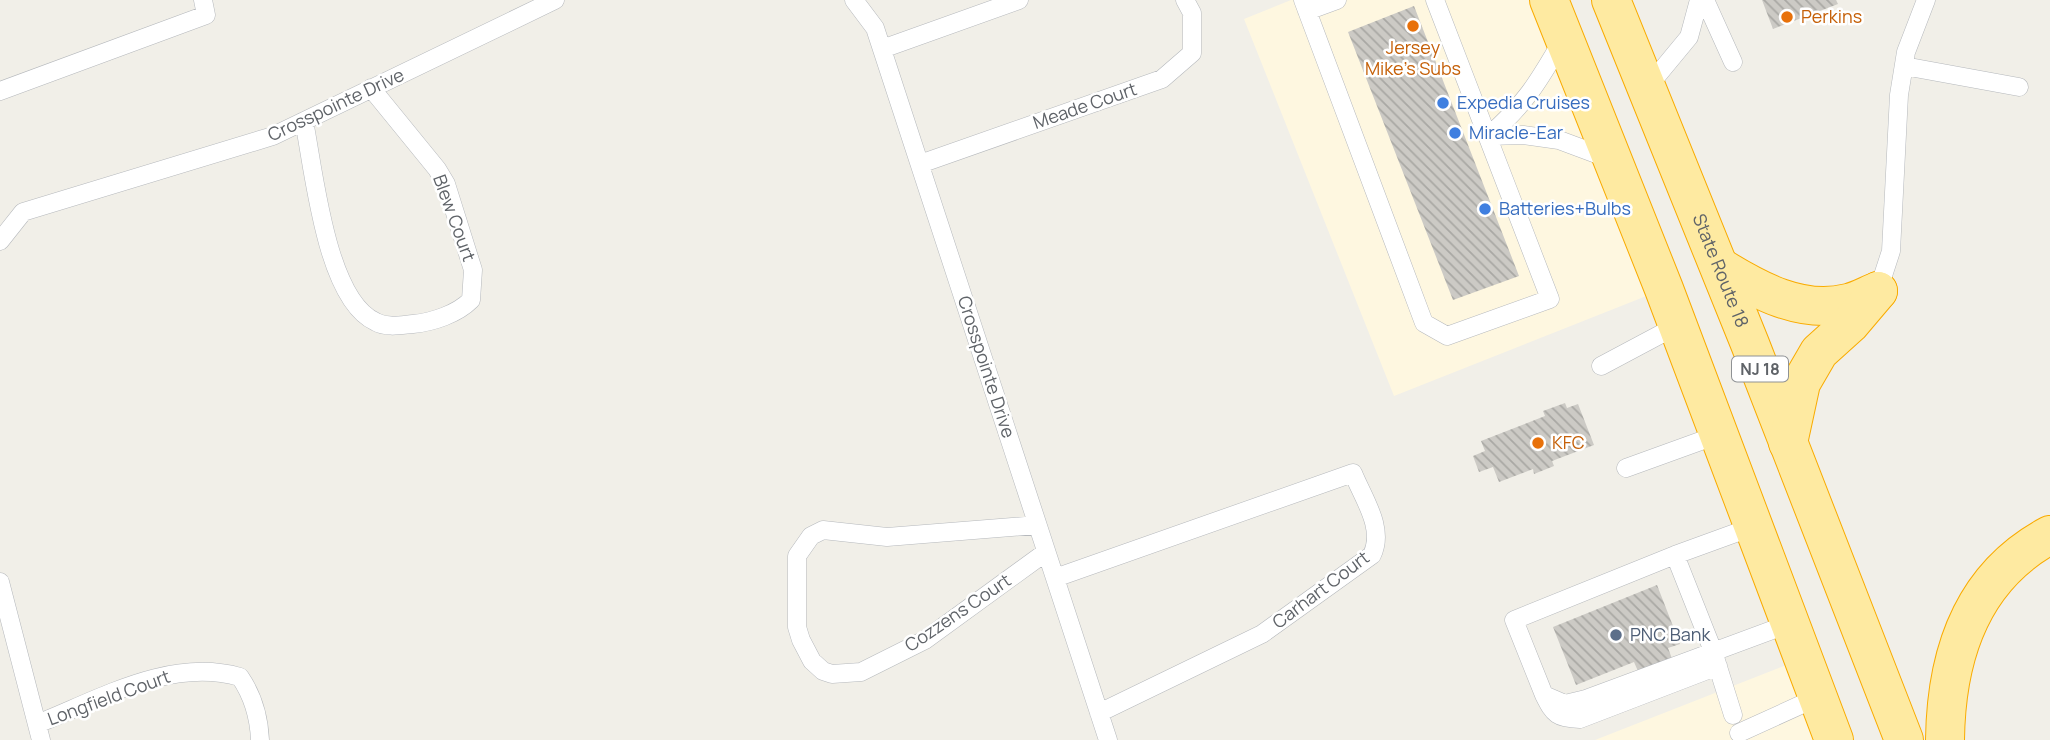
<svg xmlns="http://www.w3.org/2000/svg" width="2050" height="740" font-family="Manrope,sans-serif">
<defs>
<pattern id="building-back-hatch" width="6" height="6" patternUnits="userSpaceOnUse" patternTransform="scale(1.75)"><rect width="6" height="6" fill="#cccac5"/><path d="M-1 5l2 2M0 0l6 6M5-1l2 2" fill="none" stroke="#a9a8a4"/></pattern>
</defs>
<rect width="100%" height="100%" fill="#f1efe8"/>
<path fill="#fef7e0" d="M 1291,0 L 1549,0 L 1664,289 L 1394,396 L 1244,19 Z
M 1804,658 L 1834,740 L 1595,740 Z"/>
<path fill="url(#building-back-hatch)" d="M 1762,0 L 1836,0 L 1838,4 L 1773,29 Z
M 1414,6 L 1519,276 L 1453,300 L 1348,32 Z
M 1565,403 L 1567,408 L 1578,404 L 1594,445 L 1552,461 L 1554,466 L 1534,474 L 1533,469 L 1499,482 L 1493,467 L 1479,472 L 1473,456 L 1485,451 L 1481,441 L 1545,416 L 1543,411 Z
M 1657,585 L 1680,644 L 1668,648 L 1677,672 L 1644,685 L 1634,662 L 1576,685 L 1553,627 Z"/>
<g fill="none" stroke-linecap="round" stroke-linejoin="round">
<g stroke="#b5b8bc" stroke-width="19">
<path id="service" d="M 854,0 L 875,28 L 1108,740
M 1303,0 L 1424,323 L 1447,336 L 1550,299 L 1435,0
M 1705,0 L 1733,62
M 1307,11 L 1337,0
M 1562,41 C 1539,81 1524,106 1488,136 L 1523,135 L 1559,140 L 1610,159
M 882,49 L 1019,0
M 1904,66 L 2019,87
M 1646,89 L 1689,37 L 1699,0
M 0,91 L 206,15 L 203,0
M 304,121 C 314,171 326,300 376,322 C 387,328 401,325 413,324 C 433,322 457,314 471,300 L 473,270 L 446,184 L 437,169 L 371,88
M 920,164 L 1162,79 L 1192,53 L 1192,13 L 1185,0
M 0,241 L 23,212 L 273,136 L 555,0
M 1878,291 L 1891,251 L 1899,95 L 1906,52 L 1926,0
M 1601,366 L 1678,325
M 1626,468 L 1720,434
M 1037,525 L 887,537 L 823,530 L 811,536 L 797,556 L 797,627 L 801,640 L 812,661 L 823,671 L 832,674 L 861,672 L 925,640 L 1046,552
M 1752,527 L 1675,555 L 1514,620 L 1544,695 L 1565,704 L 1586,699 L 1791,623
M 1675,555 L 1713,651 L 1733,715
M 1055,578 L 1353,473 C 1363,498 1385,528 1372,555 L 1262,634 L 1099,713
M 0,582 L 41,740
M 1544,695 C 1554,715 1557,718 1580,719 L 1718,666
M 37,724 C 100,699 171,657 240,677 C 253,696 259,717 260,740
M 1739,733 L 1818,697"/>
</g>
<g stroke="#f9ab00" stroke-width="40">
<g id="trunk">
<path d="M 1549,0 L 1664,289 L 1834,740"/>
<path id="s1" d="M 1611,0 L 1750,344 L 1904,740"/>
<path d="M 1720,267 C 1757,290 1802,315 1848,303 C 1858,301 1868,295 1878,291"/>
<path d="M 1788,443 L 1801,383 L 1819,352 L 1850,324 L 1878,291"/>
<path d="M 1945,740 C 1946,656 1971,577 2050,535"/>
</g>
</g>
<use href="#service" stroke="#fff" stroke-width="18"/>
<use href="#trunk" stroke="#feeaa1" stroke-width="38"/>
</g>
<g fill="#e8710a" stroke="#fff" stroke-width="2.5">
<circle cx="1787" cy="17" r="7"/>
<circle cx="1413" cy="26" r="7"/>
<circle cx="1538" cy="443" r="7"/>
</g>
<g fill="#3f7fe0" stroke="#fff" stroke-width="2.5">
<circle cx="1443" cy="103" r="7"/>
<circle cx="1455" cy="133" r="7"/>
<circle cx="1485" cy="209" r="7"/>
</g>
<circle fill="#5c6f8a" stroke="#fff" stroke-width="2.5" cx="1616" cy="635" r="7"/>
<g text-anchor="middle" stroke-width="5" stroke-linejoin="round" paint-order="stroke">
<rect fill="#fff" stroke="#8f9295" stroke-width="2" x="1732" y="356.5" width="56" height="25" rx="5"/>
<g font-size="16" font-weight="bold" fill="#5f6368">
<text x="1760" y="375">NJ 18</text>
</g>
<g font-size="18" fill="#c56008" stroke="#fff" text-anchor="start">
<text x="1801" y="23">Perkins</text>
<text x="1413" y="54" text-anchor="middle">Jersey<tspan x="1413" dy="21">Mike's Subs</tspan></text>
<text x="1552" y="449">KFC</text>
</g>
<g font-size="18" fill="#366cbe" stroke="#fff" text-anchor="start">
<text x="1457" y="109">Expedia Cruises</text>
<text x="1469" y="139">Miracle-Ear</text>
<text x="1499" y="215">Batteries+Bulbs</text>
</g>
<g font-size="18" fill="#5f6368" stroke="#fff">
<text transform="translate(336 105) rotate(-25)" y="6">Crosspointe Drive</text>
<text transform="translate(1085 106) rotate(-19)" y="6">Meade Court</text>
<text transform="translate(454 218) rotate(70)" y="6">Blew Court</text>
<text dy="6" stroke="none"><textPath href="#s1" startOffset="292">State Route 18</textPath></text>
<text transform="translate(986 367) rotate(72)" y="6">Crosspointe Drive</text>
<text transform="translate(1321 590) rotate(-37)" y="6">Carhart Court</text>
<text transform="translate(958 613) rotate(-34)" y="6">Cozzens Court</text>
<text transform="translate(109 698) rotate(-20)" y="6">Longfield Court</text>
</g>
<g font-size="18" fill="#4e5e75" stroke="#fff" text-anchor="start">
<text x="1630" y="641">PNC Bank</text>
</g>
</g>
</svg>
